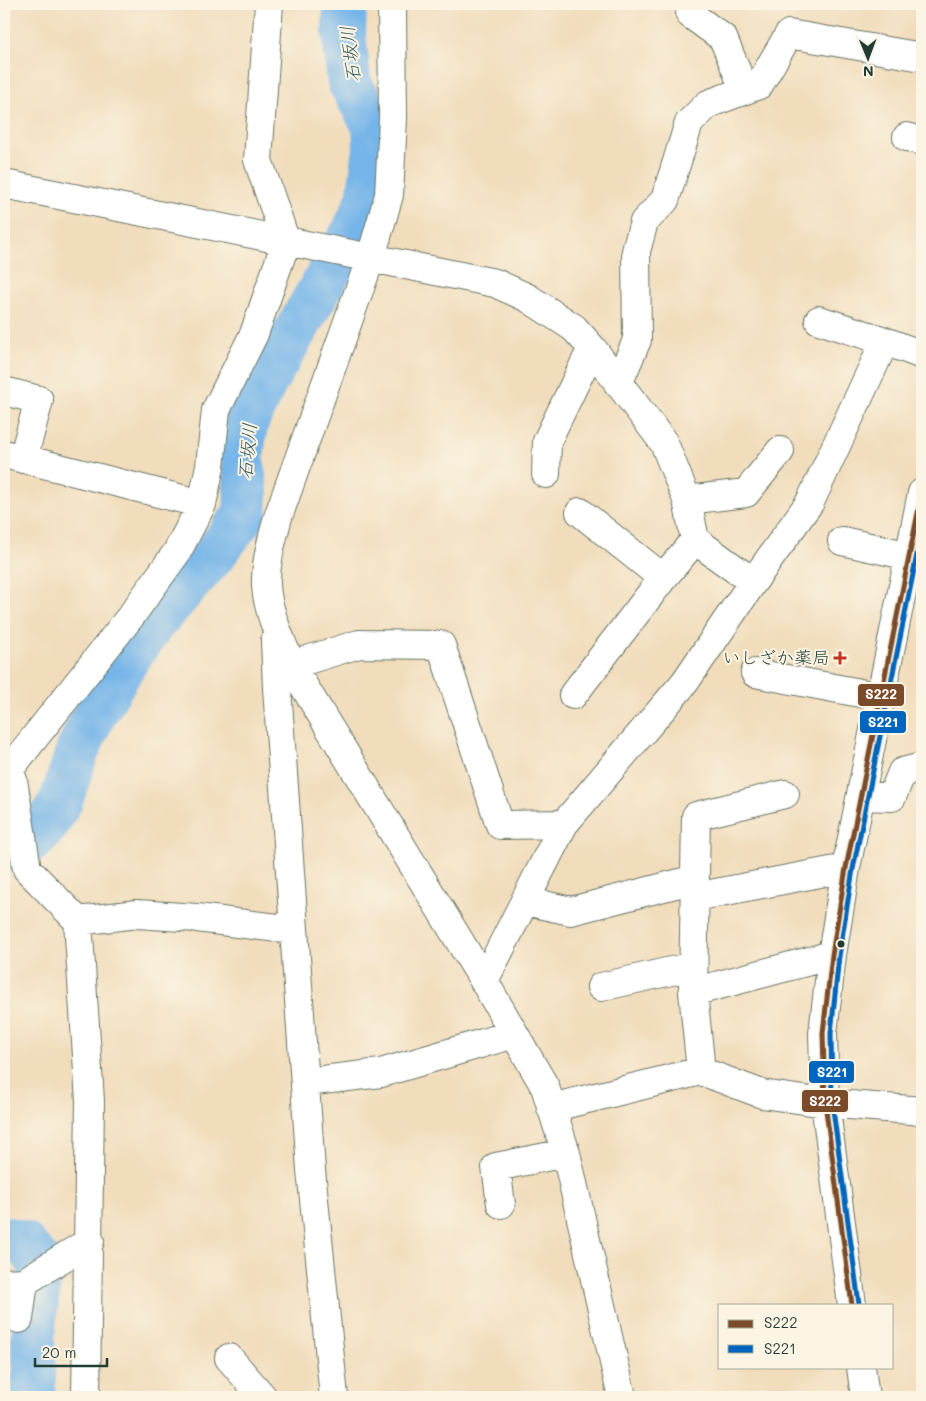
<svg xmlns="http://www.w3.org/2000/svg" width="926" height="1401" font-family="Mali,'Klee One',sans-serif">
<rect width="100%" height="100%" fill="#fcf5e5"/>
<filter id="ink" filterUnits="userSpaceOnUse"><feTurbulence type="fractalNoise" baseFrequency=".02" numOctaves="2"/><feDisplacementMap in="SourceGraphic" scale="10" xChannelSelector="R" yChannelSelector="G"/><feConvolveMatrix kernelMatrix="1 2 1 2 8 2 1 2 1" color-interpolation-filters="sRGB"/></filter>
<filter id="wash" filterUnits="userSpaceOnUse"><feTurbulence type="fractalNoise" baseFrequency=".0096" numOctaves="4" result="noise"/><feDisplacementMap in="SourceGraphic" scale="20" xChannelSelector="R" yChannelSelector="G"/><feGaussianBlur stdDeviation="1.12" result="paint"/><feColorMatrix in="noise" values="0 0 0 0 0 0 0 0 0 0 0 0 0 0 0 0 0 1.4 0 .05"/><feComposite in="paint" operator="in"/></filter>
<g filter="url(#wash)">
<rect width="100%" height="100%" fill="#f1ddbc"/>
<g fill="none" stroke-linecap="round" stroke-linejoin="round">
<path stroke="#76b5e9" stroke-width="44" d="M 4,849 L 12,848 L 33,840 L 46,826 L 61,801 L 77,752 L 92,719 L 129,657 L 153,624 L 214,555 L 245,514 L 246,494 L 242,458 L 246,424 L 265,383 L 354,230 L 368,199 L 375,149 L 374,126 L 349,82 L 344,34 L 345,4
M 4,1238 L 22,1242 L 41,1263 L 33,1337 L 34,1397"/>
</g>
</g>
<g filter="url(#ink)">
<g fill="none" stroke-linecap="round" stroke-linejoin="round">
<g stroke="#687564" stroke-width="30">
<path id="minor" d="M 392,4 L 393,118 L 389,195 L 371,257 L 278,517 C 272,540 265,563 266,586 C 268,613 281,640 291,665 L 484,981 L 545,1087 L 566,1153 L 622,1397
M 690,14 L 723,38 L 744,89
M 907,137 L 922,141
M 4,184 L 495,283 L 528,298 L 574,328 L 592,348 L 664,443 L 687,500 L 695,540 L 753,582 L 685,682 L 564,824 L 484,981
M 819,320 L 885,341
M 618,384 L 637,340 L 636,251 L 644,222 L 665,200 L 689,123 L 708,104 L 759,85 L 789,34 L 922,57
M 4,391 L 39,400 L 23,459
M 4,454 L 202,504
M 546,474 L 547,441 L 592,348
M 687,500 L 746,493 L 780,451
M 580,512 L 663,578
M 842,541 L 910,556
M 753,582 L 810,502 L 885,341 L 922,355
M 275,641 L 277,688 L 311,1170 L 334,1397
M 291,665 L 359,644 L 441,645 L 500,825 L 564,824
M 755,673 L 881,697
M 573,695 L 663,578 L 695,540
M 6,774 L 13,780 L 27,869 L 78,921 L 90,1101 L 86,1397
M 4,776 L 131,616 L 177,552 L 202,504 L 210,466 L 216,410 L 254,334 L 286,242 L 258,160 L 269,4
M 785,794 L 696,816 L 693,992 L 832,955
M 861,796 L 892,797 L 902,772 L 922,767
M 695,897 L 846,868
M 525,901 L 571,911 L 695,879
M 78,921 L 137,914 L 197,918 L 294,930
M 601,987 L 693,966
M 693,992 L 701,1071
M 306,1082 L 381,1073 L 514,1034
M 551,1108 L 701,1071 L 762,1094 L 825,1103 L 922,1111
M 501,1204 L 496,1167 L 566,1153
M 4,1283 L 24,1282 L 90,1241
M 852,1305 L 825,1103 L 823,1033 L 832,955 L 846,868 L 922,493
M 19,1319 L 24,1282
M 229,1358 L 263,1397
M 861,1367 L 865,1397"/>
</g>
<use href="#minor" stroke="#fff" stroke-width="28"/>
<g stroke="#fcf5e5" stroke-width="9">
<path id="bus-1" d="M 852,1305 L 825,1103 L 823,1033 L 832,955 L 846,868 L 922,493"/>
</g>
<g stroke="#fcf5e5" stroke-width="9">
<path id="bus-2" d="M 859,1304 L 832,1102 L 831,1033 L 839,956 L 853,869 L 922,530"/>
</g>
<use href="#bus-1" stroke="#7a4b2a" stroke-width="5"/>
<use href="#bus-2" stroke="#0065bd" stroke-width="5"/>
</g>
</g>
<path fill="#c8321e" stroke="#fcf5e5" stroke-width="2" d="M837.5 650.5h5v5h5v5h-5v5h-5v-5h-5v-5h5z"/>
<circle fill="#1f3d34" stroke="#fcf5e5" stroke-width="2" cx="841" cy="944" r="4.5"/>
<g text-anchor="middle" stroke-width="4" stroke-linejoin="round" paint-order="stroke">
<g font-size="18" fill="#1f3d34" stroke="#fcf5e5" text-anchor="end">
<text x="830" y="664">いしざか薬局</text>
</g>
<g font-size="19" font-style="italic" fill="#355b61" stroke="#fcf5e5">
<text transform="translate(350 54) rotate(-97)" y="7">石坂川</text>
<text transform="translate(247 451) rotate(-85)" y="7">石坂川</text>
</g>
</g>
<g stroke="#fcf5e5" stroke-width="2">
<rect x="857" y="683" width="48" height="24" rx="5" fill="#7a4b2a"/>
<rect x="859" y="710" width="48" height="24" rx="5" fill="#0065bd"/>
<rect x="808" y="1060" width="47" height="24" rx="5" fill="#0065bd"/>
<rect x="801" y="1089" width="48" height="24" rx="5" fill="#7a4b2a"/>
</g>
<g font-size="14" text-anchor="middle" font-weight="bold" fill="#fff">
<text x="881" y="699">S222</text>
<text x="883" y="727">S221</text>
<text x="832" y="1077">S221</text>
<text x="825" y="1106">S222</text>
</g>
<rect width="926" height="1401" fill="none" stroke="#fcf5e5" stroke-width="20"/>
<rect x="718" y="1304" width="175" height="65" fill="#fcf5e5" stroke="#a4ab9e"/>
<rect x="728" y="1320" width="25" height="8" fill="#7a4b2a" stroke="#a4ab9e"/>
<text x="764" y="1328" font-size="15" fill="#1f3d34">S222</text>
<rect x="728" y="1345" width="25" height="8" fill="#0065bd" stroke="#a4ab9e"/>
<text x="764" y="1354" font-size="15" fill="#1f3d34">S221</text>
<g transform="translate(868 58) rotate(179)" stroke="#fcf5e5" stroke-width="4" paint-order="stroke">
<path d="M0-4L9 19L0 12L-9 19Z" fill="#1f3d34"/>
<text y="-8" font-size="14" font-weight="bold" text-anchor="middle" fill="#1f3d34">N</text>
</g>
<path d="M35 1358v8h72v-8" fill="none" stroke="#1f3d34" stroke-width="2.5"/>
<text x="42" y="1358" font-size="15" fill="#1f3d34" stroke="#fcf5e5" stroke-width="4" paint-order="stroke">20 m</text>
</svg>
